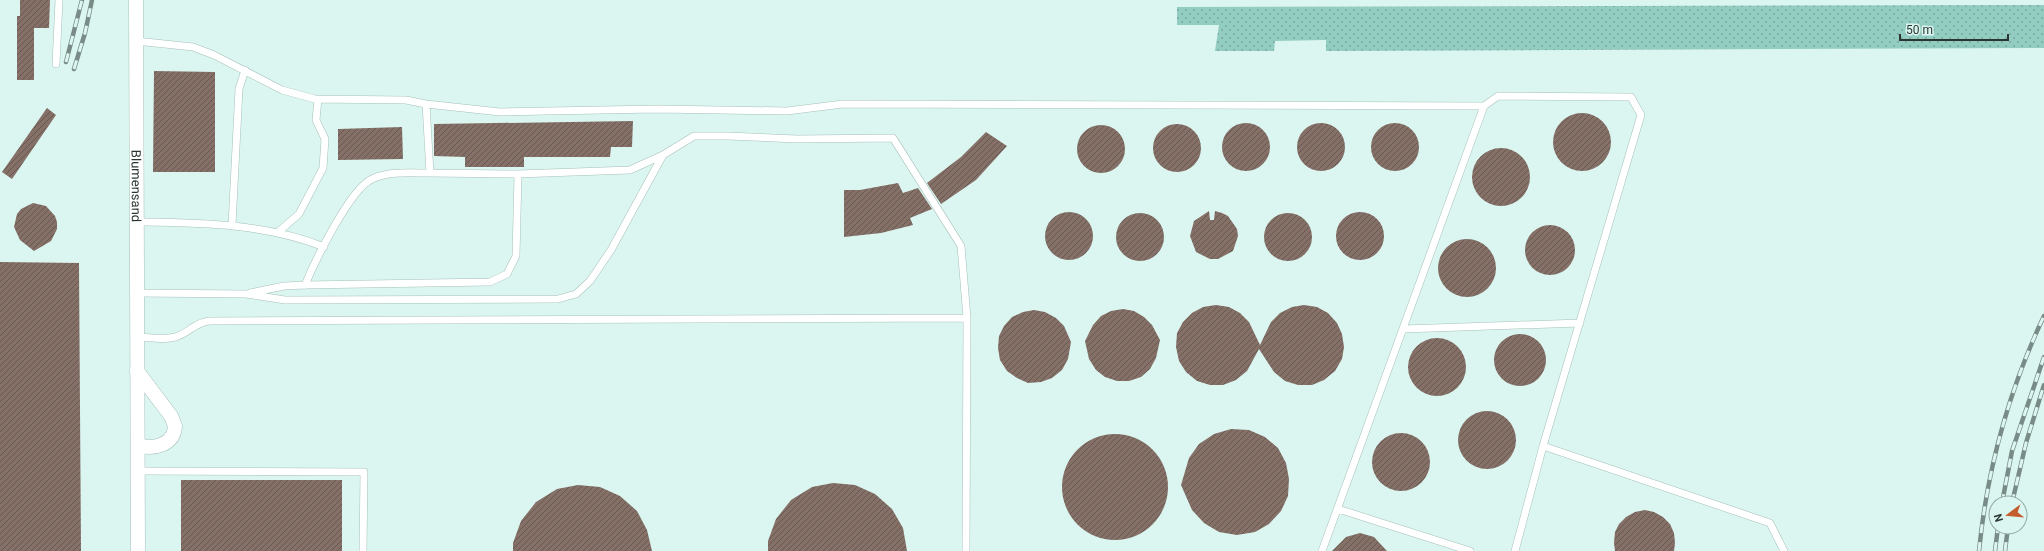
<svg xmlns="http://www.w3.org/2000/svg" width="2044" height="551" font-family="Roboto,sans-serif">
<defs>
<pattern id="grass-dots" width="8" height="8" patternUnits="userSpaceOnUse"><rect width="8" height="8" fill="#93ccc0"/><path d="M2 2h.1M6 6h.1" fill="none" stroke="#78a69d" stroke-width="1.8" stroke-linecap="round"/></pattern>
<pattern id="building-hatch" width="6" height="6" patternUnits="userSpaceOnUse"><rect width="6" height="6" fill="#857068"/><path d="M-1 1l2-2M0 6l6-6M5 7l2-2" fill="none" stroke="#675852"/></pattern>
</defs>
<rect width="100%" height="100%" fill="#dbf6f0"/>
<path fill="url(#grass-dots)" d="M 2044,5 L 2044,48 L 1326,51 L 1326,40 L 1275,41 L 1274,51 L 1215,51 L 1219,25 L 1177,25 L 1177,7 Z"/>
<path fill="url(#building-hatch)" d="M 20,0 L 50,0 L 49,28 L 34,28 L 34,80 L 17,80 L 17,16 L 20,16 Z
M 154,71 L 215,72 L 215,172 L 153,172 Z
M 47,108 L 56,115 L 12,179 L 2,172 Z
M1553 142a29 29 0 1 1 58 0a29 29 0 1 1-58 0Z
M 633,121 L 632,147 L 611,147 L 610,157 L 524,157 L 524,167 L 465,167 L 465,157 L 434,156 L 434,124 Z
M1297 147a24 24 0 1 1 48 0a24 24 0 1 1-48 0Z
M1371 147a24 24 0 1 1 48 0a24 24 0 1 1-48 0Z
M1222 147a24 24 0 1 1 48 0a24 24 0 1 1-48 0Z
M1153 148a24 24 0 1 1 48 0a24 24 0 1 1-48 0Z
M1077 149a24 24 0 1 1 48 0a24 24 0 1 1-48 0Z
M 402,127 L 403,159 L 338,160 L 338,129 Z
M 986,132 L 1007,146 L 976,180 L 941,204 L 927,183 L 961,157 Z
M1472 177a29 29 0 1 1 58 0a29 29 0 1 1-58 0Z
M 898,183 L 903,193 L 918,188 L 932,209 L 910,218 L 913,225 L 881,233 L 844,237 L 844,190 L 860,190 Z
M 33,203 L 46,206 L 55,216 L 57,222 L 57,229 L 51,241 L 34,251 L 20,240 L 14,227 L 17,214 L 21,209 Z
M 1209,211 L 1210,220 L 1214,220 L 1215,211 L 1222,213 L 1228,216 L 1237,229 L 1238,236 L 1233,251 L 1218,259 L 1210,259 L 1196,252 L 1190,236 L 1194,221 Z
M1045 236a24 24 0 1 1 48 0a24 24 0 1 1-48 0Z
M1336 236a24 24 0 1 1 48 0a24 24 0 1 1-48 0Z
M1264 237a24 24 0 1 1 48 0a24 24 0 1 1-48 0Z
M1116 237a24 24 0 1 1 48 0a24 24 0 1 1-48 0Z
M1525 250a25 25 0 1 1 50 0a25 25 0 1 1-50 0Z
M1438 268a29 29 0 1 1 58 0a29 29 0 1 1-58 0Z
M 0,262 L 79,263 L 81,551 L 0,551 Z
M 1216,305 L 1229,307 L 1240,313 L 1249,322 L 1260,345 L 1271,322 L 1280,313 L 1292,307 L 1304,305 L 1317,307 L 1328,313 L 1337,323 L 1342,334 L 1344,347 L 1342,359 L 1335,371 L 1324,380 L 1312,385 L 1298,385 L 1285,381 L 1274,372 L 1259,349 L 1247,371 L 1236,380 L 1223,385 L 1210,385 L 1197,381 L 1186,372 L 1179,361 L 1176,347 L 1177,333 L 1183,322 L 1192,313 L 1203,307 Z
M 1123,309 L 1134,311 L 1144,317 L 1152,325 L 1160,340 L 1156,358 L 1150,369 L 1141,377 L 1129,381 L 1117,381 L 1105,377 L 1096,370 L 1089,359 L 1085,341 L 1093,325 L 1101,316 L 1111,311 Z
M 1034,310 L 1045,312 L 1056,318 L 1064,326 L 1071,342 L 1068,359 L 1062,370 L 1052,378 L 1041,382 L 1028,383 L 1017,378 L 1007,371 L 1000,360 L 998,348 L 999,336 L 1004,326 L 1012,317 L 1023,312 Z
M1494 360a26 26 0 1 1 52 0a26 26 0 1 1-52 0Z
M1408 367a29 29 0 1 1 58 0a29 29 0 1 1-58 0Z
M1458 440a29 29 0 1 1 58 0a29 29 0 1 1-58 0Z
M 1231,429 L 1249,430 L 1265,437 L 1278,448 L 1286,463 L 1289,479 L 1288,496 L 1281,511 L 1269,524 L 1255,532 L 1237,535 L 1219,532 L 1204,523 L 1192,510 L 1181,485 L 1189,458 L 1199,444 L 1214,434 Z
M1372 462a29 29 0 1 1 58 0a29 29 0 1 1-58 0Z
M1062 487a53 53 0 1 1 106 0a53 53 0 1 1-106 0Z
M 181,480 L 342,480 L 342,551 L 181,551 Z
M 833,483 L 855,485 L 875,494 L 892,509 L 903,528 L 907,551 L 768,551 L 768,541 L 776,519 L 791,500 L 812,487 Z
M 578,485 L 600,487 L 620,496 L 637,511 L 647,530 L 652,551 L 513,551 L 513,543 L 521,521 L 536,502 L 557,489 Z
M 1645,510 L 1654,512 L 1663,517 L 1670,524 L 1674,533 L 1675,543 L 1674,551 L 1615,551 L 1614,543 L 1615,532 L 1619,524 L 1626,517 L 1635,512 Z
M 1360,533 L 1374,537 L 1387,551 L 1332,551 L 1346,537 Z"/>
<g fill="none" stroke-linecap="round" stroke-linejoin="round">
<g stroke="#a6c0ba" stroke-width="8">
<path id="service" d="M 136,41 L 193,47 L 214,55 L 282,90 L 315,99 L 406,100 L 426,104 L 500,112 L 657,109 L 787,111 L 843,104 L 1484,106 L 1498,96 L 1631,97 L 1641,115 L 1543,446 L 1515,551
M 56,64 L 59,0
M 518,174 L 630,170 L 663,155
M 136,222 C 199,223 265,223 324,247
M 232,225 L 239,89 L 245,70
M 277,233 L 299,214 L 323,168 L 325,139 L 316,120 L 318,99
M 305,285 C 315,261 350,189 372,179 C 389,171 411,173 430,173
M 136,293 L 246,294 L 285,300 L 558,299 L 576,294 L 590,281 L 611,250 L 663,155 L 694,136 L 728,136 L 797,139 L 893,138 L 961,246 L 967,318 L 209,321 C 194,323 190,332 178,336 C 166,341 149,337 137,337
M 250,293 L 284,286 L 305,285 L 490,282 L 507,274 L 516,256 L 518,174 L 430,173 L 426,104
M 1404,329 L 1580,323
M 1543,446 L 1770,523 L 1784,551
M 138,471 L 364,472 L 363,551
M 1338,509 L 1470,551
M 966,551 L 967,318
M 1322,551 L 1484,106"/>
</g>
<g stroke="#a6c0ba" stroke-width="15">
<g id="minor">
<path id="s1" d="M 136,0 L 138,551"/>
<path d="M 137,371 L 171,416 L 175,426 C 174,445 154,450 138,445"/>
</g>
</g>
<use href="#service" stroke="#fff" stroke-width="7"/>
<use href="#minor" stroke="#fff" stroke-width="14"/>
<g stroke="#798b87" stroke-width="4.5">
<path id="rail" d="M 66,62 L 82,0
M 74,69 L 85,33 L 92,0
M 2002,503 L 2012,451 L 2044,357
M 2012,503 L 2026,443 L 2044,385
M 1979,551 C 1987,470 2009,390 2044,316
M 1995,551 L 1998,527
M 2005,551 L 2008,527"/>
</g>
<use href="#rail" stroke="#dbf6f0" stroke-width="3" stroke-dasharray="9" stroke-linecap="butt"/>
</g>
<g text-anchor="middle" stroke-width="4" stroke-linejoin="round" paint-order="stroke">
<g font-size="13" fill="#2b3633" stroke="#dbf6f0">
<text dy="5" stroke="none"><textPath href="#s1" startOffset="186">Blumensand</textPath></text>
</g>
</g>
<g transform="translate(2008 515) rotate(254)"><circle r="19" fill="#dbf6f0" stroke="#95a9a4"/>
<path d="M0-3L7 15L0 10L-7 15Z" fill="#c35d2d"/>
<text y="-6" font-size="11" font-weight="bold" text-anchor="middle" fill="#2b3633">N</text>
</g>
<path d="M1900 34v6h108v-6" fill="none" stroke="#2b3633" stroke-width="2"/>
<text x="1906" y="34" font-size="12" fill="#2b3633" stroke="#dbf6f0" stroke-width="3" paint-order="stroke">50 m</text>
</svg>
